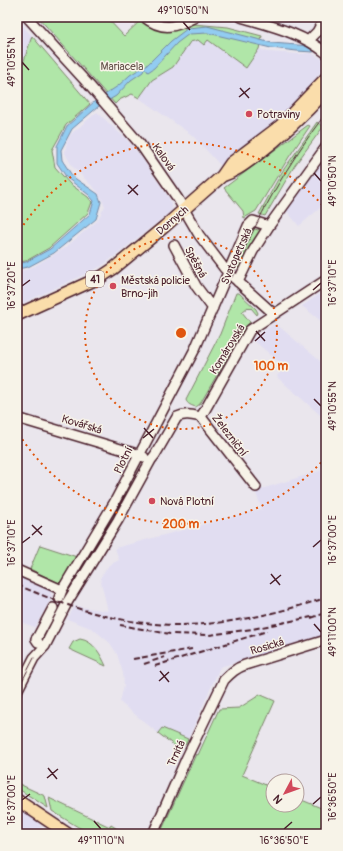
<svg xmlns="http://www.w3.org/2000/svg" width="343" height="851" font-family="Pangolin,sans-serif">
<rect width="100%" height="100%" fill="#eae6ed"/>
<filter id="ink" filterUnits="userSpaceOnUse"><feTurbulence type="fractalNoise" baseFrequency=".025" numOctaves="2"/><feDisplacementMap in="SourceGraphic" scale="8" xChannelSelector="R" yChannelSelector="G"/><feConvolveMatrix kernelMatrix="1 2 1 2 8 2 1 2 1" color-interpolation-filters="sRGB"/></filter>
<g filter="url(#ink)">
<path fill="#e1ddf1" d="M 17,20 L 32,36 L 17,82 Z
M 198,40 L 208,40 L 246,68 L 259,49 L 268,52 L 299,54 L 311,53 L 324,60 L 325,63 L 324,67 L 296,105 L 275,125 L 223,168 L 192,135 L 139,98 L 152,80 L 173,67 L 190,42 Z
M 97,112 L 127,140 L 139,154 L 169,198 L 172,207 L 172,211 L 102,266 L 17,306 L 17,271 L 25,270 L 35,266 L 66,247 L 97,221 L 105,206 L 98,192 L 72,166 L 65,153 L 67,141 L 71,134 Z
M 326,157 L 326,203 L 299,226 L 286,210 Z
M 326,290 L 326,325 L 302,306 Z
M 275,323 L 326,366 L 326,420 L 278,378 L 277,376 L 285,367 L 252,339 Z
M 326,469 L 326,635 L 220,667 L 188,739 L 162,728 L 158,733 L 122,704 L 120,702 L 124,685 L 123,673 L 117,654 L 110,643 L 93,629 L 67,619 L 75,606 L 108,611 L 100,578 L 109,565 L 119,560 L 115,548 L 262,509 L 255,491 Z
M 17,574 L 49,588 L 51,591 L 52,597 L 35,627 L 17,621 Z
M 17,807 L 37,820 L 42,828 L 52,834 L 17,834 Z"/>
<path fill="#b0e6a8" stroke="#7d826a" d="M 38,17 L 106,17 L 124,36 L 142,19 L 162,29 L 175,30 L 193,24 L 228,27 L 262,36 L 259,49 L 246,68 L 208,40 L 204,45 L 198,40 L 190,42 L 173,67 L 152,80 L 139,98 L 132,94 L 119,100 L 115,104 Z
M 32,36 L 90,104 L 66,125 L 52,150 L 55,167 L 70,184 L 88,197 L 92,202 L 88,213 L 49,248 L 26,261 L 17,262 L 17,82 Z
M 317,122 L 323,127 L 295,165 L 265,216 L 259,214 L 282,172 Z
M 308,125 L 310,126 L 289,157 L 256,211 L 244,218 L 243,211 L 224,188 Z
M 252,228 L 258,230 L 260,228 L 264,230 L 241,269 L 235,267 Z
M 236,293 L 239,293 L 256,309 L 258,313 L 257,315 L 251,308 L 250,309 L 248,307 L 242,312 L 250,322 L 245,327 L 200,404 L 196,407 C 192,406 187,404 186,400 L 220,334 Z
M 40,545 L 77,557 L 62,583 L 59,583 L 30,569 Z
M 80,639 C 94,641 101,655 106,666 L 69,649 L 73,642 Z
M 259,694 L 275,701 L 242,775 L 273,788 L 273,805 L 297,805 L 297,798 L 326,810 L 326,834 L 160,834 L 196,754 L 198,755 L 219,709 L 239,708 L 258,696 Z
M 162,728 L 188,739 L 186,744 L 180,747 L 175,746 L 158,733 Z
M 17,783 L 45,796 L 48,808 L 17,788 Z
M 49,798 L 110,827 L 111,825 L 119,830 L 122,834 L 93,834 L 78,827 L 52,811 Z"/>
<path fill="#92ccf1" stroke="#7587a2" d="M 207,26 L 272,43 L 310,46 L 320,44 L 326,40 L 326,46 L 313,52 L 297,51 L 271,48 L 208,33 L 189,34 L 177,43 L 154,68 L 148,72 L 146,69 L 144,69 L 143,72 L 131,80 L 116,96 L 99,106 L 72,129 L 61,150 L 62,160 L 73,177 L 98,194 L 101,202 L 96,219 L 54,253 L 28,267 L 17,269 L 17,264 L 26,262 L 50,249 L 90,214 L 94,201 L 89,195 L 67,178 L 57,163 L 57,146 L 67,126 L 95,101 L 118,86 L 130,75 L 148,64 L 171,41 L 188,28 Z"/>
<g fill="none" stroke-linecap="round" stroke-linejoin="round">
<g stroke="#4a1f2b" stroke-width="12">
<path id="minor" d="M 27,17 L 89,85 L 140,144 L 178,199 L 199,235 L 224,268 L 235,279 L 274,314
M 144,17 C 163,32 176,27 195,17
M 241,17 C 271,26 302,33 326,53
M 309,40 L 317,32 L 325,17
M 174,245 L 196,286 L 211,306 L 213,308
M 238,282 L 253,251 L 269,226 L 326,147
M 201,417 L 250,330 L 326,280
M 17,418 L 134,453 L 144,457
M 17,570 L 62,590
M 59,598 L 62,590 L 114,503 L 195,349 L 248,226 L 253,221 L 269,226
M 38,642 L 36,639 L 37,638 L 53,608
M 17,691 L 34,658 L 45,646 L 68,601 L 118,520 L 151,460 L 155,455 L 177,417 C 185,413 192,415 201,417 L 256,487
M 153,834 L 186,759 L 224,680 C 231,673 236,668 245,665 L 326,640"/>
</g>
<g stroke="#4a1f2b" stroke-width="14">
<path id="major" d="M 222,176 C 235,172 245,164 256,156 C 282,136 304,115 326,91
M 17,315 L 101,277 L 113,269 L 164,227 L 222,176 L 231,163 L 280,126 L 326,78
M 17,800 L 68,834"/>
</g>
<use href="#minor" stroke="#f7f3e8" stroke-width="9"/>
<use href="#major" stroke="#faddab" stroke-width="11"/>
<path stroke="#4a1f2b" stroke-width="1" d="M 232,277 C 257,218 287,164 326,113
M 17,691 L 34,658"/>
<path stroke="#4a1f2b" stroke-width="2" stroke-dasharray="6 3" stroke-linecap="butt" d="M 17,585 C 42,595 67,606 94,613 C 177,636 245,623 326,598
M 311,618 L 326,613
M 120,625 L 170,634 L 209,635 L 252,629 L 316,616
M 133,659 L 192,649
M 144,664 L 165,657
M 155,666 L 267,631"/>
</g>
</g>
<path fill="none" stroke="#4a1f2b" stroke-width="1.5" d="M 183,22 L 190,30M 22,62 L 29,70M 240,88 L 249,98M 239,97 L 250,88M 314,173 L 321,181M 128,185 L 138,195M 128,194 L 138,185M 22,286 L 30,280M 313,290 L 321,283M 256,331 L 265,341M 255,341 L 265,332M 314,399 L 321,406M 144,428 L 153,438M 143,438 L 154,429M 32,525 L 42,535M 32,535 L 42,526M 22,543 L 30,537M 313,547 L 321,540M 271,574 L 280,585M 270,584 L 281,575M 314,624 L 321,632M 160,671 L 169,682M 159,681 L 169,672M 48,768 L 57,779M 47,778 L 58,769M 22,800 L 30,794M 313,804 L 321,797M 94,821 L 101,829M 284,829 L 292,822"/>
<g fill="none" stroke="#e0560e" stroke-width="2" stroke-dasharray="2 4">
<circle cx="181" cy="333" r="96"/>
<path d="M325 458A191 191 0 0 1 17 431M17 235A191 191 0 0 1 325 208"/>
</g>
<g fill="#d1495b" stroke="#f7f3e8" stroke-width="1.5">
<circle cx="249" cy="114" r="4"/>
<circle cx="113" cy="286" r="4"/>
<circle cx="152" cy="501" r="4"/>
</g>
<g text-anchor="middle" stroke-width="3" stroke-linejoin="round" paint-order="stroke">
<rect fill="#f7f3e8" stroke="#7e5f64" stroke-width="1" x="86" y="271" width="18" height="16" rx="3"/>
<g font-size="10" font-weight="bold" fill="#4a1f2b">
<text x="95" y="283">41</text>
</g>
<g font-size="11" fill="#64514a" stroke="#f7f3e8">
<text x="122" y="70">Mariacela</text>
</g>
<g font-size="11" fill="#4a1f2b" stroke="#f7f3e8" text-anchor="start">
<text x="257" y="118">Potraviny</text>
<text x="121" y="284">Městská policie<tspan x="121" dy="13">Brno-jih</tspan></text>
<text x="160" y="505">Nová Plotní</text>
</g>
<g font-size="11" fill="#4a1f2b" stroke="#f7f3e8">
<text transform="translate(164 157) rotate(55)" y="4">Kalová</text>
<text transform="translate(172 220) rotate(-41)" y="4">Dornych</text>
<text transform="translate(236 256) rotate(-66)" y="4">Svatopetrská</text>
<text transform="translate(196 262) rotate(62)" y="4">Spěšná</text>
<text transform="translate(227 349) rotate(-58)" y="4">Komárovská</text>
<text transform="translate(82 424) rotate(17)" y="4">Kovářská</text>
<text transform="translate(230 435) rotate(52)" y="4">Železniční</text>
<text transform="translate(123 460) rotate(-63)" y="4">Plotní</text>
<text transform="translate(267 646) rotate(-17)" y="4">Rosická</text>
<text transform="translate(176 753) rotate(-65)" y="4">Trnitá</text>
</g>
</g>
<circle cx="181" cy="333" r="6" fill="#e0560e" stroke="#f7f3e8" stroke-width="2"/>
<g font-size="12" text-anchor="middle" font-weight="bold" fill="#e0560e" stroke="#f7f3e8" stroke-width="3" stroke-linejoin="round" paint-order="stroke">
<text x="271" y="370">100 m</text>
<text x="181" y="528">200 m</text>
</g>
<rect width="343" height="851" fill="none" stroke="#f7f3e8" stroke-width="44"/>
<g transform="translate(285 793) rotate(229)"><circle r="19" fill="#f7f3e8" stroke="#b29e9c"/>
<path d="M0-3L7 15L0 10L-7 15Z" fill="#d1495b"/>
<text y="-6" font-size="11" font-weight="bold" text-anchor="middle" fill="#4a1f2b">N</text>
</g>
<rect x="22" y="22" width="299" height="807" fill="none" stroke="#4a1f2b" stroke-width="1.5"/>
<g font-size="10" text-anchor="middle" fill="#4a1f2b">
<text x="183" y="14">49°10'50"N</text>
<text transform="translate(11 62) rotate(-90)" y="4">49°10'55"N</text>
<text transform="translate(332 181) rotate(-90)" y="4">49°10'50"N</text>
<text transform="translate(332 283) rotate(-90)" y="4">16°37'10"E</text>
<text transform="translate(11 286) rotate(-90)" y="4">16°37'20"E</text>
<text transform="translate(332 406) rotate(-90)" y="4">49°10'55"N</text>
<text transform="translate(332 540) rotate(-90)" y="4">16°37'00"E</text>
<text transform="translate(11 543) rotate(-90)" y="4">16°37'10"E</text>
<text transform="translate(332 632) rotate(-90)" y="4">49°11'00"N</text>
<text transform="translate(332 797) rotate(-90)" y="4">16°36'50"E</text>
<text transform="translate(11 800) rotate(-90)" y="4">16°37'00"E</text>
<text x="101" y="844">49°11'10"N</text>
<text x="284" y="844">16°36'50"E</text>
</g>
</svg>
